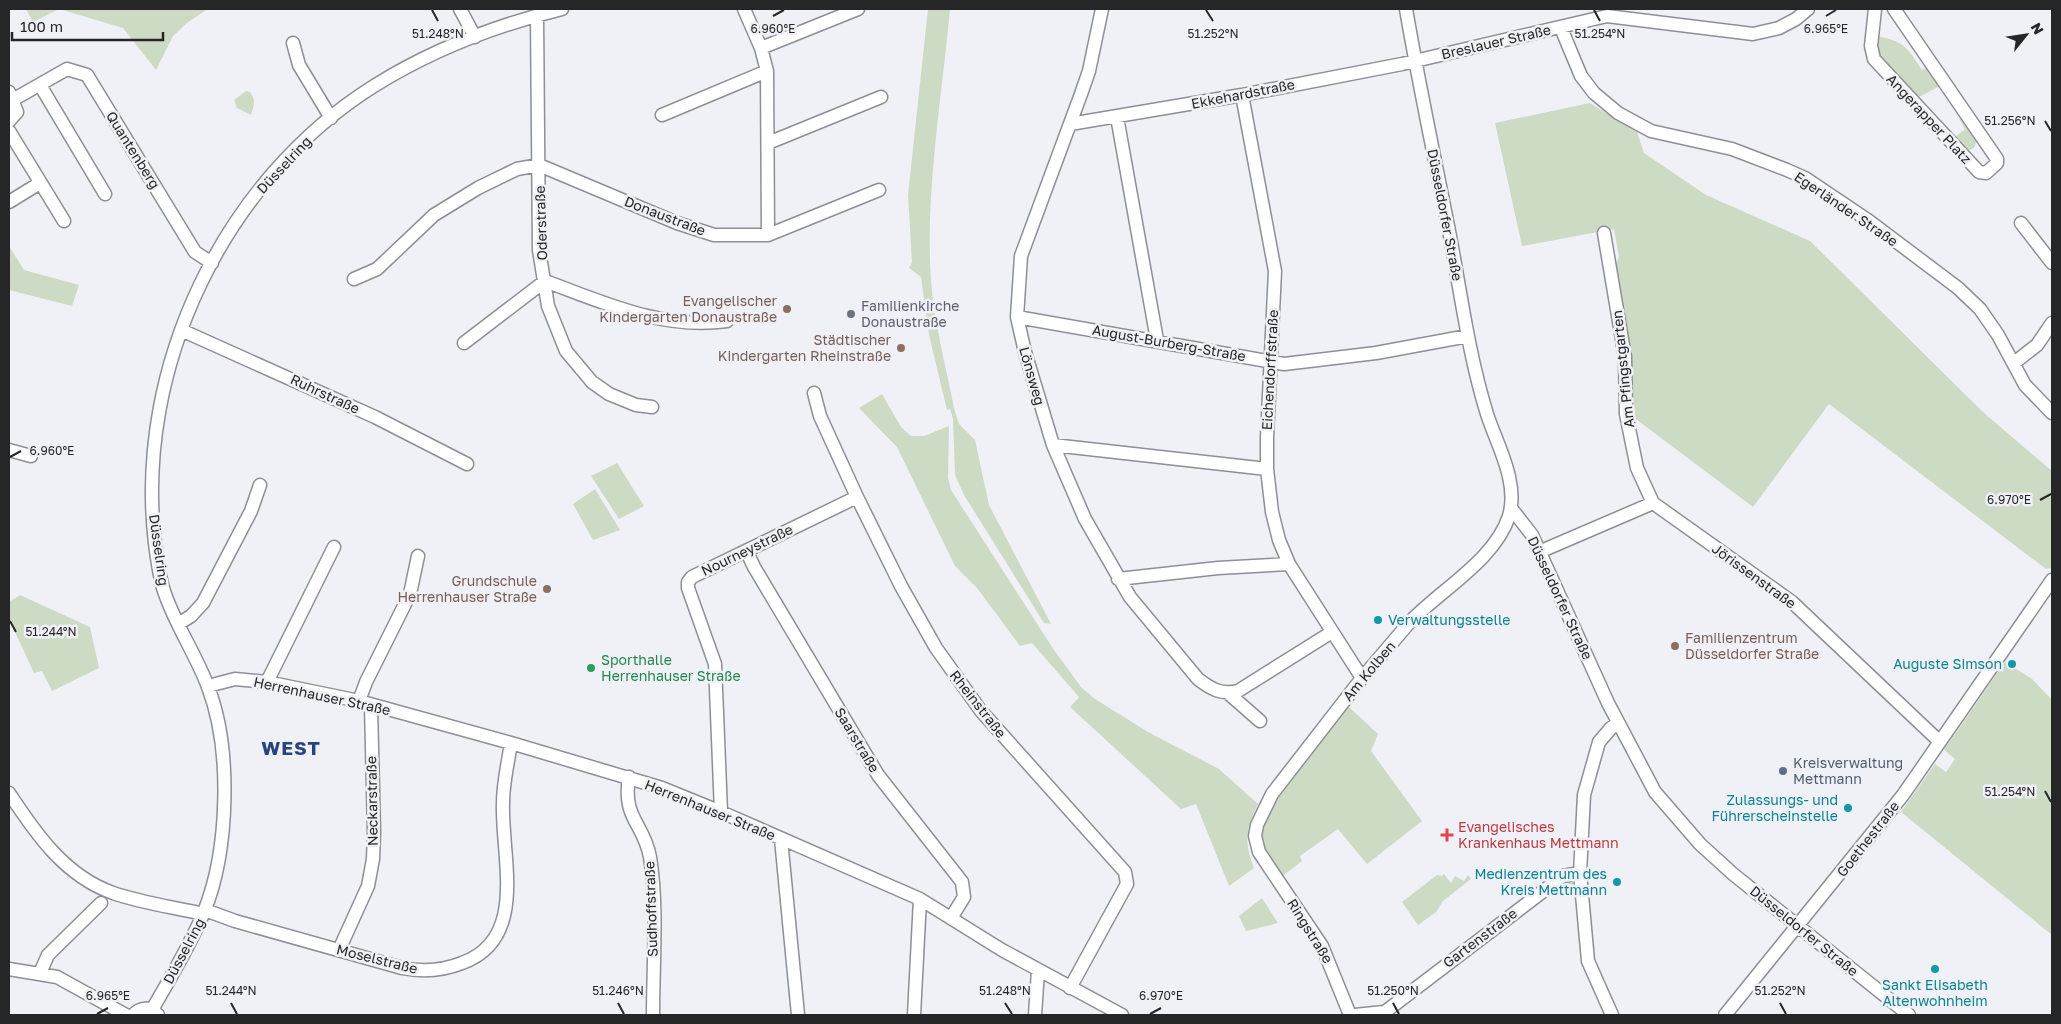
<svg xmlns="http://www.w3.org/2000/svg" width="2061" height="1024" font-family="'Golos Text',sans-serif">
<rect width="100%" height="100%" fill="#eff1f7"/>
<path fill="#cddbc5" d="M 26,9 L 208,9 L 188,22 L 173,36 L 156,70 L 123,28 L 59,9 L 33,22 Z
M 928,9 L 950,9 C 942,96 925,194 931,281 C 934,323 946,366 954,408 L 959,424 L 975,440 L 989,505 L 1051,624 L 1044,623 L 964,495 L 955,475 L 953,419 L 950,409 L 947,410 L 929,335 L 921,277 L 909,268 L 912,262 L 908,195 Z
M 1876,36 C 1904,41 1907,47 1922,70 L 1926,68 L 1929,73 L 1932,70 L 1958,109 L 1956,112 L 1940,86 L 1915,99 L 1878,56 Z
M 246,91 L 250,92 C 256,100 254,106 251,115 L 237,108 L 234,100 Z
M 1590,103 L 1637,132 L 1644,153 L 1706,195 L 1810,241 L 1984,413 L 2052,471 L 2051,568 L 2046,569 L 1829,404 L 1753,507 L 1629,414 L 1615,266 L 1619,257 L 1614,229 L 1522,246 L 1495,123 Z
M 1929,108 L 1955,137 L 1965,129 L 1959,118 L 1963,115 L 1977,139 L 1974,148 L 1965,152 L 1926,111 Z
M 9,246 L 24,270 L 79,285 L 72,306 L 9,290 Z
M 882,394 L 901,427 L 911,436 L 924,436 L 949,426 L 948,478 L 951,490 L 1054,650 L 1081,687 L 1095,699 L 1148,732 L 1219,769 L 1258,804 C 1245,830 1244,841 1254,868 L 1229,886 L 1196,804 L 1181,809 L 1070,707 L 1079,697 L 1032,643 L 1020,646 L 977,588 L 955,566 L 897,447 L 859,408 Z
M 617,463 L 644,506 L 619,519 L 591,476 Z
M 595,489 L 620,530 L 593,540 L 573,504 Z
M 20,595 L 90,627 L 99,668 L 52,691 L 42,671 L 34,673 L 9,619 L 9,602 Z
M 2005,662 L 2032,679 L 2052,700 L 2052,935 L 1901,812 L 1935,764 L 1946,772 L 1955,759 L 1944,750 Z
M 1347,705 L 1378,734 L 1371,751 L 1422,821 L 1367,864 L 1338,829 L 1300,856 L 1302,861 L 1280,878 C 1262,847 1255,841 1270,805 Z
M 1444,874 L 1451,883 L 1455,876 L 1464,881 L 1468,875 L 1471,879 L 1443,901 L 1436,912 L 1418,925 L 1402,902 L 1437,875 L 1442,876 Z
M1561 887a7 7 0 1 1 14 0a7 7 0 1 1-14 0Z
M 1262,898 L 1278,923 L 1246,931 L 1239,916 Z"/>
<g fill="none" stroke-linecap="round" stroke-linejoin="round">
<g stroke="#8e8f95" stroke-width="15">
<path id="minor" d="M 460,9 L 475,37
M 744,9 L 761,48 L 767,71 L 768,235
M 1102,9 L 1089,71 L 1081,94 L 1021,256 L 1017,317 L 1025,352 L 1053,445 L 1085,519 L 1130,597 L 1198,679 C 1211,689 1221,695 1238,691 L 1332,632
M 1875,9 L 1871,46 L 1874,59 L 1979,172 L 1986,173 L 1997,163 L 1997,159 L 1894,9
M 537,16 L 539,250 L 548,306 L 566,351 L 592,382 L 609,394 L 636,405 L 652,407
M 1561,28 L 1581,76 L 1594,93 L 1618,113 L 1651,131 L 1732,149 L 1787,170 L 1805,178 L 1869,221 L 1958,288 L 1980,309 L 1998,335 L 2025,385 L 2052,413
M 293,43 L 299,65 L 331,118
M 761,48 L 858,9
M 40,85 L 105,194
M 9,92 L 17,112 L 9,121
M 1242,95 L 1275,271 L 1267,437 L 1267,469 L 1272,512 L 1279,540 L 1289,564 L 1362,678
M 9,102 L 67,69 L 87,75 L 195,252 L 212,263
M 662,115 L 767,71
M 1117,117 L 1157,340
M 1070,124 L 1242,95 L 1402,64 L 1607,16 L 1753,34 L 1779,28 L 1796,19 L 1808,9
M 9,131 L 64,221
M 768,143 L 881,97
M 9,202 L 40,183
M 2021,223 L 2052,263
M 1604,233 L 1625,357 L 1626,414 L 1637,468 L 1653,503
M 354,279 L 377,269 L 434,215 L 478,188 L 517,169 L 539,165 L 677,223 L 714,235 L 768,235 L 879,190
M 1017,317 L 1284,364 L 1376,353 L 1468,336
M 181,330 L 375,417 L 467,464
M 464,343 L 545,281 C 605,303 662,330 727,321
M 2014,363 L 2037,345 L 2052,323
M 814,393 L 820,416 L 857,497 L 901,586 L 936,648 L 981,711 L 1125,872 L 1127,884 L 1070,988
M 1053,445 L 1267,469
M 9,450 L 31,456
M 1653,503 L 1792,602 L 1940,742
M 1511,508 L 1532,535 L 1608,703 L 1655,792 L 1700,844 L 1733,874 L 1909,1015
M 747,552 L 754,567 L 878,775 L 962,882 L 964,897 L 951,918
M 1539,552 L 1653,503
M 1118,579 L 1218,568 L 1289,564
M 178,624 L 191,616 L 203,603 L 251,511 L 260,485
M 267,682 L 334,547
M 208,686 L 235,679 L 267,682 L 359,701 L 511,743 L 662,788 L 721,812 L 920,899 L 1002,950 L 1122,1015
M 1228,693 L 1260,721
M 359,701 L 366,682 L 410,594 L 418,556
M 629,777 C 622,819 644,823 650,857 C 658,908 653,963 653,1015
M 9,793 C 36,834 65,876 113,893 C 142,903 173,907 203,914
M 721,812 L 715,664 L 688,588 L 688,582 L 692,577 L 857,497
M 781,839 L 798,1015
M 205,910 L 235,921 L 402,968 C 423,972 442,971 462,963 C 529,939 501,857 503,803 C 503,783 508,763 511,743
M 339,950 L 368,886 L 373,859 L 374,833 L 371,705
M 9,969 L 57,977 L 126,1015
M 40,973 L 48,955 L 101,903
M 152,1010 C 170,978 190,946 204,912 C 229,850 232,749 208,687 C 196,654 175,625 164,591 C 159,576 157,559 155,543 C 134,368 224,180 374,86 C 430,51 497,25 562,9
M 133,1015 C 140,1007 150,1006 158,1015
M 914,1015 L 920,899
M 1035,1015 L 1038,971
M 1350,1015 L 1322,946 L 1259,852 L 1255,836 L 1257,825 L 1272,794 L 1362,678 L 1409,623 C 1440,590 1495,560 1509,516 C 1519,482 1497,445 1487,414 C 1469,356 1461,295 1450,236 C 1435,160 1419,85 1406,9
M 1355,1015 L 1384,1012
M 1381,1015 L 1563,876 L 1580,873
M 1612,1015 L 1588,961 L 1580,873 L 1584,795 L 1599,742 L 1611,728 L 1618,723
M 1725,1015 L 1903,795 L 2052,580"/>
</g>
<use href="#minor" stroke="#fff" stroke-width="12"/>
</g>
<path fill="none" stroke="#252628" stroke-width="2" d="M 432,10 L 438,21M 1206,10 L 1213,21M 1594,10 L 1600,21M 773,16 L 784,10M 1826,16 L 1836,10M 2045,121 L 2051,131M 10,457 L 21,451M 2040,500 L 2051,494M 10,621 L 16,632M 2045,791 L 2051,802M 231,1003 L 237,1014M 618,1003 L 624,1014M 1005,1003 L 1012,1014M 1393,1003 L 1399,1014M 1780,1003 L 1786,1014M 97,1014 L 108,1008M 1150,1014 L 1161,1008"/>
<g fill="#8d6e63" stroke="#eff1f7" stroke-width="2">
<circle cx="787" cy="309" r="5"/>
<circle cx="901" cy="348" r="5"/>
<circle cx="547" cy="589" r="5"/>
<circle cx="1675" cy="646" r="5"/>
</g>
<circle fill="#6b7280" stroke="#eff1f7" stroke-width="2" cx="851" cy="314" r="5"/>
<g fill="#0f9aa8" stroke="#eff1f7" stroke-width="2">
<circle cx="1378" cy="620" r="5"/>
<circle cx="2012" cy="664" r="5"/>
<circle cx="1848" cy="808" r="5"/>
<circle cx="1617" cy="882" r="5"/>
<circle cx="1935" cy="969" r="5"/>
</g>
<circle fill="#2e9e5b" stroke="#eff1f7" stroke-width="2" cx="591" cy="668" r="5"/>
<circle fill="#5c6f8a" stroke="#eff1f7" stroke-width="2" cx="1783" cy="771" r="5"/>
<path fill="#e0444e" stroke="#eff1f7" stroke-width="2" d="M1444.5 827.5h5v5h5v5h-5v5h-5v-5h-5v-5h5z"/>
<g text-anchor="middle" stroke-width="5" stroke-linejoin="round" paint-order="stroke">
<g font-size="14" fill="#252628" stroke="#eff1f7">
<text transform="translate(1496 42) rotate(-13)" y="5">Breslauer Straße</text>
<text transform="translate(1243 94) rotate(-11)" y="5">Ekkehardstraße</text>
<text transform="translate(1929 119) rotate(47)" y="5">Angerapper Platz</text>
<text transform="translate(133 150) rotate(58)" y="5">Quantenberg</text>
<text transform="translate(284 165) rotate(-47)" y="5">Düsselring</text>
<text transform="translate(1846 209) rotate(34)" y="5">Egerländer Straße</text>
<text transform="translate(1445 215) rotate(79)" y="5">Düsseldorfer Straße</text>
<text transform="translate(665 216) rotate(21)" y="5">Donaustraße</text>
<text transform="translate(541 223) rotate(-92)" y="5">Oderstraße</text>
<text transform="translate(1169 343) rotate(10)" y="5">August-Burberg-Straße</text>
<text transform="translate(1623 369) rotate(-96)" y="5">Am Pfingstgarten</text>
<text transform="translate(1270 370) rotate(-87)" y="5">Eichendorffstraße</text>
<text transform="translate(1032 376) rotate(74)" y="5">Lönsweg</text>
<text transform="translate(325 394) rotate(25)" y="5">Ruhrstraße</text>
<text transform="translate(159 550) rotate(82)" y="5">Düsselring</text>
<text transform="translate(747 550) rotate(-26)" y="5">Nourneystraße</text>
<text transform="translate(1754 576) rotate(36)" y="5">Jörissenstraße</text>
<text transform="translate(1560 598) rotate(65)" y="5">Düsseldorfer Straße</text>
<text transform="translate(1369 671) rotate(-50)" y="5">Am Kolben</text>
<text transform="translate(322 696) rotate(12)" y="5">Herrenhauser Straße</text>
<text transform="translate(978 704) rotate(52)" y="5">Rheinstraße</text>
<text transform="translate(857 740) rotate(59)" y="5">Saarstraße</text>
<text transform="translate(372 801) rotate(-91)" y="5">Neckarstraße</text>
<text transform="translate(710 810) rotate(22)" y="5">Herrenhauser Straße</text>
<text transform="translate(1868 839) rotate(-52)" y="5">Goethestraße</text>
<text transform="translate(651 909) rotate(-92)" y="5">Sudhoffstraße</text>
<text transform="translate(1310 931) rotate(58)" y="5">Ringstraße</text>
<text transform="translate(1804 931) rotate(39)" y="5">Düsseldorfer Straße</text>
<text transform="translate(1480 938) rotate(-37)" y="5">Gartenstraße</text>
<text transform="translate(184 951) rotate(-62)" y="5">Düsselring</text>
<text transform="translate(377 959) rotate(14)" y="5">Moselstraße</text>
</g>
<g font-size="14" fill="#785e54" stroke="#eff1f7" text-anchor="end">
<text x="777" y="306">Evangelischer<tspan x="777" dy="16">Kindergarten Donaustraße</tspan></text>
<text x="891" y="345">Städtischer<tspan x="891" dy="16">Kindergarten Rheinstraße</tspan></text>
<text x="537" y="586">Grundschule<tspan x="537" dy="16">Herrenhauser Straße</tspan></text>
<text x="1685" y="643" text-anchor="start">Familienzentrum<tspan x="1685" dy="16">Düsseldorfer Straße</tspan></text>
</g>
<g font-size="14" fill="#5b616d" stroke="#eff1f7" text-anchor="start">
<text x="861" y="311">Familienkirche<tspan x="861" dy="16">Donaustraße</tspan></text>
</g>
<g font-size="14" fill="#0d838f" stroke="#eff1f7" text-anchor="end">
<text x="1388" y="625" text-anchor="start">Verwaltungsstelle</text>
<text x="2002" y="669">Auguste Simson</text>
<text x="1838" y="805">Zulassungs- und<tspan x="1838" dy="16">Führerscheinstelle</tspan></text>
<text x="1607" y="879">Medienzentrum des<tspan x="1607" dy="16">Kreis Mettmann</tspan></text>
<text x="1935" y="990" text-anchor="middle">Sankt Elisabeth<tspan x="1935" dy="16">Altenwohnheim</tspan></text>
</g>
<g font-size="14" fill="#27864d" stroke="#eff1f7" text-anchor="start">
<text x="601" y="665">Sporthalle<tspan x="601" dy="16">Herrenhauser Straße</tspan></text>
</g>
<g font-size="14" fill="#4e5e75" stroke="#eff1f7" text-anchor="start">
<text x="1793" y="768">Kreisverwaltung<tspan x="1793" dy="16">Mettmann</tspan></text>
</g>
<g font-size="14" fill="#be3a42" stroke="#eff1f7" text-anchor="start">
<text x="1458" y="832">Evangelisches<tspan x="1458" dy="16">Krankenhaus Mettmann</tspan></text>
</g>
<g font-size="19" font-weight="bold" letter-spacing="1" fill="#29437b" stroke="#eff1f7">
<text x="291" y="755">WEST</text>
</g>
</g>
<g font-size="12" text-anchor="middle" fill="#252628" stroke="#eff1f7" stroke-width="5" stroke-linejoin="round" paint-order="stroke">
<text x="773" y="33">6.960°E</text>
<text x="1826" y="33">6.965°E</text>
<text x="1213" y="38">51.252°N</text>
<text x="438" y="38">51.248°N</text>
<text x="1600" y="38">51.254°N</text>
<text x="2010" y="125">51.256°N</text>
<text x="52" y="455">6.960°E</text>
<text x="2009" y="504">6.970°E</text>
<text x="51" y="636">51.244°N</text>
<text x="2010" y="796">51.254°N</text>
<text x="231" y="995">51.244°N</text>
<text x="618" y="995">51.246°N</text>
<text x="1005" y="995">51.248°N</text>
<text x="1393" y="995">51.250°N</text>
<text x="1780" y="995">51.252°N</text>
<text x="108" y="1000">6.965°E</text>
<text x="1161" y="1000">6.970°E</text>
</g>
<rect width="2061" height="1024" fill="none" stroke="#252628" stroke-width="20"/>
<g transform="translate(2026 35) rotate(60)" stroke="#eff1f7" stroke-width="4" paint-order="stroke">
<path d="M0-4L9 19L0 12L-9 19Z" fill="#252628"/>
<text y="-8" font-size="14" font-weight="bold" text-anchor="middle" fill="#252628">N</text>
</g>
<path d="M12 32v8h151v-8" fill="none" stroke="#252628" stroke-width="2.5"/>
<text x="20" y="32" font-size="15" fill="#252628" stroke="#eff1f7" stroke-width="4" paint-order="stroke">100 m</text>
</svg>
